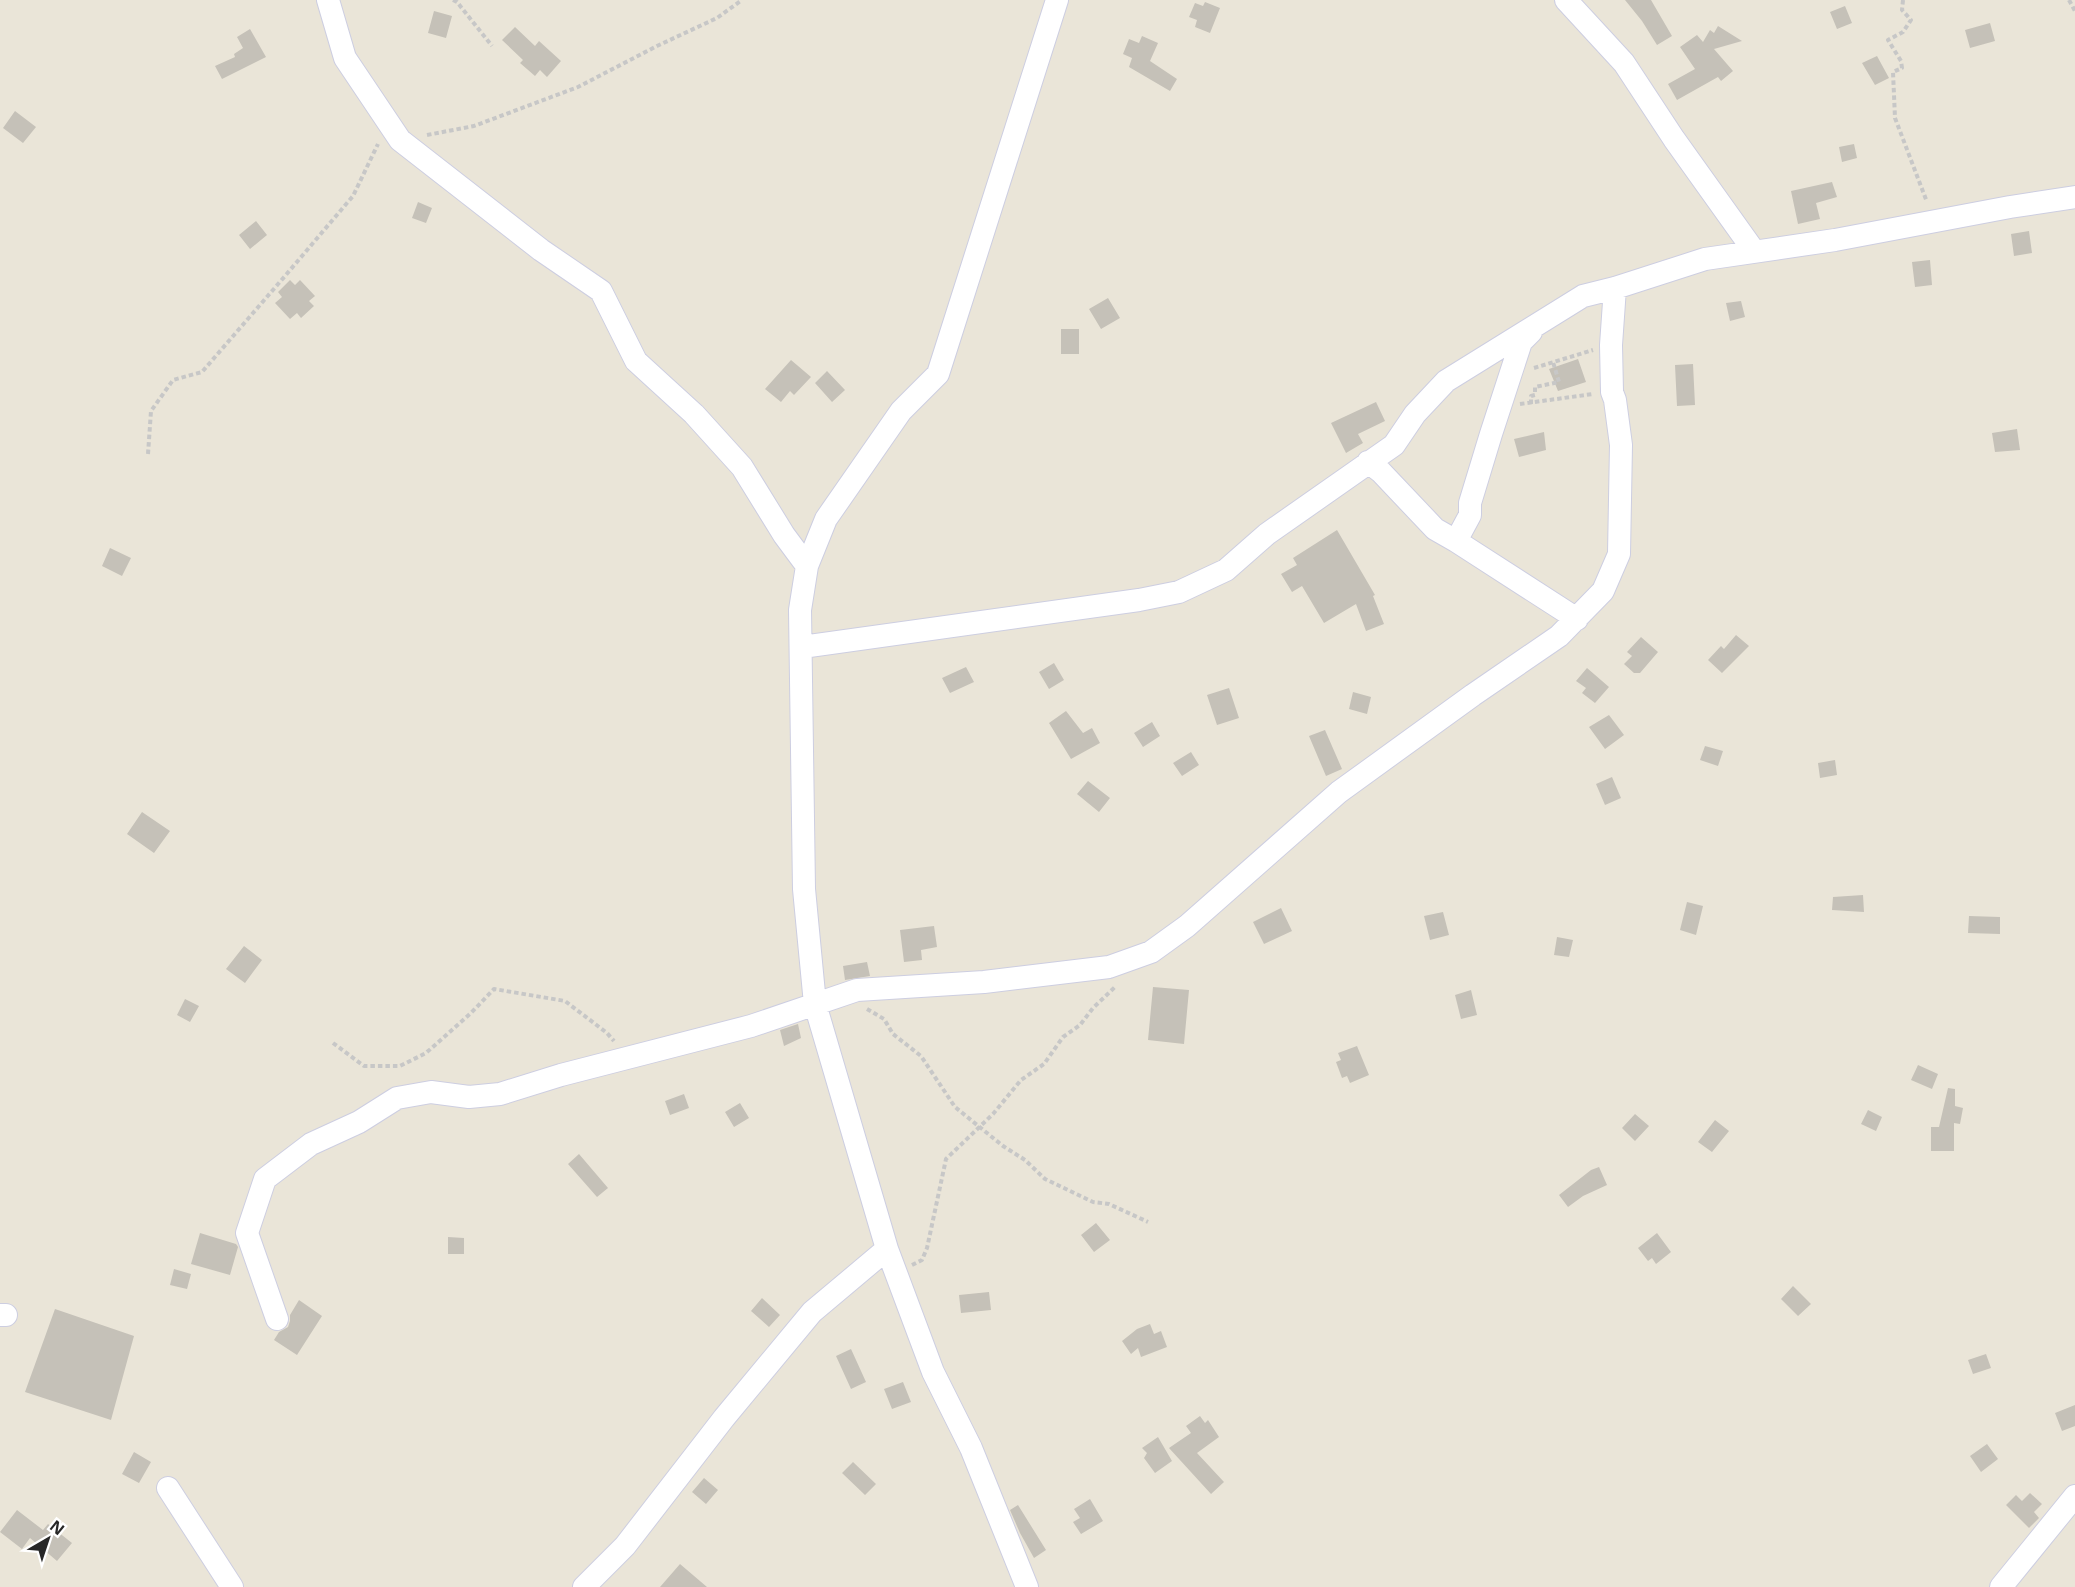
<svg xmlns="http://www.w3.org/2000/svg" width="2075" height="1587" font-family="'Open Sans',sans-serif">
<rect width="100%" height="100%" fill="#eae5d8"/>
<path fill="#c5c1b8" d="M 1625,0 L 1651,0 L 1672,36 L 1657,45 L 1642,21 Z
M 1205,2 L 1220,8 L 1210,33 L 1195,27 L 1197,20 L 1189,17 L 1195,3 L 1203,6 Z
M 1845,6 L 1852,23 L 1837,29 L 1830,12 Z
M 434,11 L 452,16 L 446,38 L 428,33 Z
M 1990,23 L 1995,41 L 1970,48 L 1965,30 Z
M 1718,26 L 1742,41 L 1714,49 L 1733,71 L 1721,81 L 1718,77 L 1677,100 L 1668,84 L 1695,69 L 1680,47 L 1697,35 L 1703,42 L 1710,30 L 1714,33 Z
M 515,27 L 535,46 L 539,41 L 561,61 L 547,77 L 540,70 L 535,76 L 520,63 L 523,60 L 502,40 Z
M 250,29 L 266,57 L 222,79 L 215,66 L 235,57 L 234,54 L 243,48 L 237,37 Z
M 1142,36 L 1158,43 L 1150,61 L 1177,79 L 1170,91 L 1129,67 L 1132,58 L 1123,54 L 1129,39 L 1139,43 Z
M 1877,56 L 1889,78 L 1875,85 L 1862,63 Z
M 15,111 L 36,127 L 23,143 L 3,128 Z
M 1854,144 L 1857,158 L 1842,162 L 1839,147 Z
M 1832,182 L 1837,197 L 1816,203 L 1820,219 L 1798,224 L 1791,191 Z
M 418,202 L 432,208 L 426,223 L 412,218 Z
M 256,221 L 267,235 L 250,249 L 239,235 Z
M 2029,231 L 2032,253 L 2014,256 L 2011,234 Z
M 1930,260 L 1932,285 L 1915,287 L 1912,262 Z
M 290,280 L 295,285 L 300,280 L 315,296 L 309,301 L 314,306 L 301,318 L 297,313 L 290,319 L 275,303 L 282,297 L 278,292 Z
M 1108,298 L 1120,318 L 1101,329 L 1089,309 Z
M 1741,301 L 1745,317 L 1730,321 L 1726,303 Z
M 1061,329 L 1079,329 L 1079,354 L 1061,354 Z
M 1578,359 L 1586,382 L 1558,391 L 1549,369 Z
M 791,360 L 811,377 L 794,395 L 790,391 L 781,402 L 765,389 Z
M 1693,364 L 1695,405 L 1677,406 L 1675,365 Z
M 827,371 L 845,390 L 832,402 L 815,383 Z
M 1376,402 L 1385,421 L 1358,434 L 1363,443 L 1346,453 L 1331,423 Z
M 2017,429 L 2020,450 L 1995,452 L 1992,433 Z
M 1544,432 L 1546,450 L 1519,457 L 1514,439 Z
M 1337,530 L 1375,595 L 1373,596 L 1384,624 L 1366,631 L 1356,604 L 1324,623 L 1302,586 L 1292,592 L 1281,574 L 1297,565 L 1293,558 Z
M 110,548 L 131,558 L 122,576 L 102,566 Z
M 1736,635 L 1749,646 L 1722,673 L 1708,660 L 1721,646 L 1724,649 Z
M 1641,637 L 1658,652 L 1640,673 L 1634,673 L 1624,664 L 1632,656 L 1627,652 Z
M 1054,663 L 1064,680 L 1049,689 L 1039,672 Z
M 966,667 L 974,682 L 950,693 L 942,678 Z
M 1587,668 L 1609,687 L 1595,703 L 1582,693 L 1586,688 L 1576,681 Z
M 1229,688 L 1239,718 L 1217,725 L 1207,695 Z
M 1353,692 L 1371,697 L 1367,714 L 1349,709 Z
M 1066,711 L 1083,733 L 1092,728 L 1100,743 L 1071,759 L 1049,723 Z
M 1609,715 L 1624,735 L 1605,749 L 1589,727 Z
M 1152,722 L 1160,736 L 1143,747 L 1134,733 Z
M 1325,730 L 1342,769 L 1326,776 L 1309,736 Z
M 1705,746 L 1723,751 L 1718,766 L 1700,760 Z
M 1191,752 L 1199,765 L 1182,776 L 1173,763 Z
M 1835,760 L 1837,775 L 1820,778 L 1818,763 Z
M 1612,777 L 1621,798 L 1605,805 L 1596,784 Z
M 1088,781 L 1110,798 L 1099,812 L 1077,794 Z
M 142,812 L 170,831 L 154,853 L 127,834 Z
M 1863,895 L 1864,912 L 1832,910 L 1833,897 Z
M 1687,902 L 1703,906 L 1696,935 L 1680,930 Z
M 1281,908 L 1292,931 L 1264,944 L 1253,922 Z
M 1443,912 L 1449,935 L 1430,940 L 1424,916 Z
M 1969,916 L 2000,917 L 2000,934 L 1968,933 Z
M 934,926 L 937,947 L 921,950 L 922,960 L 904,962 L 900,930 Z
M 1557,937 L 1573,940 L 1569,957 L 1554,955 Z
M 244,946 L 262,960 L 245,983 L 226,969 Z
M 867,962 L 870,976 L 845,980 L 843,966 Z
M 1153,987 L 1189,990 L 1184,1044 L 1148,1040 Z
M 1471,990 L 1477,1015 L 1461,1019 L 1455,995 Z
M 185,999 L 199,1006 L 190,1022 L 177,1015 Z
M 798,1024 L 801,1038 L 784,1046 L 780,1030 Z
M 1357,1046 L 1369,1075 L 1350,1083 L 1347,1076 L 1342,1078 L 1336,1062 L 1341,1060 L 1338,1053 Z
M 1918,1065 L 1938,1074 L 1932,1089 L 1911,1080 Z
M 1948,1088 L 1955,1089 L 1955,1106 L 1963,1108 L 1960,1124 L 1954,1123 L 1954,1151 L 1931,1151 L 1931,1127 L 1939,1127 Z
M 684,1094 L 689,1108 L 670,1115 L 665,1101 Z
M 740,1103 L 749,1118 L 734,1127 L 725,1112 Z
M 1868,1110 L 1882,1117 L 1876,1131 L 1861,1124 Z
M 1635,1114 L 1649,1126 L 1635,1141 L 1622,1128 Z
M 1715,1120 L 1729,1131 L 1712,1152 L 1698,1142 Z
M 579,1154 L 608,1188 L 597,1197 L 568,1164 Z
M 1599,1167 L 1607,1185 L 1583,1196 L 1568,1207 L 1559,1195 L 1591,1170 Z
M 1096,1223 L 1110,1240 L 1094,1252 L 1081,1235 Z
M 200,1233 L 236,1244 L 238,1247 L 230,1275 L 191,1264 Z
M 1657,1233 L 1671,1252 L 1656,1264 L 1652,1258 L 1648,1261 L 1638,1248 Z
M 448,1237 L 464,1238 L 464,1254 L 448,1254 Z
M 174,1269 L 191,1274 L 187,1289 L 170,1285 Z
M 1793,1286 L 1811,1304 L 1798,1316 L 1781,1299 Z
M 989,1292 L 991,1310 L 961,1313 L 959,1295 Z
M 762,1298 L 780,1315 L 769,1327 L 751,1311 Z
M 299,1300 L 322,1316 L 297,1355 L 274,1340 L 279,1332 L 288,1327 L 290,1321 L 290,1315 Z
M 55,1309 L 134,1336 L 111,1420 L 25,1392 Z
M 1150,1324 L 1154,1334 L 1161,1331 L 1167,1347 L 1141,1357 L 1138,1348 L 1131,1354 L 1122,1341 L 1137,1329 Z
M 851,1349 L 866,1382 L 851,1389 L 836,1356 Z
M 1986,1354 L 1991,1368 L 1973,1374 L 1968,1360 Z
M 903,1382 L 911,1402 L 892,1409 L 884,1389 Z
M 2075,1405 L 2075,1426 L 2062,1431 L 2055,1413 Z
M 1200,1416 L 1205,1423 L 1208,1420 L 1219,1437 L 1197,1453 L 1224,1482 L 1211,1494 L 1169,1448 L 1191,1433 L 1186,1426 Z
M 1158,1437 L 1172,1461 L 1155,1473 L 1144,1458 L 1147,1453 L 1142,1448 Z
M 1987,1444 L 1998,1459 L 1981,1472 L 1970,1456 Z
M 134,1452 L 151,1462 L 139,1483 L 122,1474 Z
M 853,1462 L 876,1484 L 865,1495 L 842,1473 Z
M 704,1478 L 718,1490 L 706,1504 L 692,1492 Z
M 2030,1493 L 2042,1504 L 2034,1512 L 2039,1518 L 2029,1528 L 2006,1505 L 2016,1495 L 2022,1501 Z
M 1090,1499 L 1103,1521 L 1081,1534 L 1073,1522 L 1080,1518 L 1074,1509 Z
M 1018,1505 L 1046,1550 L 1034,1558 L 1020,1533 L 1010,1510 Z
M 17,1510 L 43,1530 L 48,1524 L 72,1543 L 57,1561 L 30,1538 L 22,1549 L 0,1532 Z
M 680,1564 L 707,1587 L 660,1587 Z"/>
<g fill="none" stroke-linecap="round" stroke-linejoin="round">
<g stroke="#cdcee1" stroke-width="24">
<path id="minor" d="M 328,0 L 345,58 L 400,140 L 541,250 L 601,291 L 636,361 L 694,414 L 742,467 L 784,535 L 807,566
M 1566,0 L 1624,63 L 1674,139 L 1754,251
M 1368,462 L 1381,472 L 1435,529 L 1456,541 L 1577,619
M 1456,541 L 1470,515 L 1470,503 L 1491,434 L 1521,342 L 1531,332
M 802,647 L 1139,600 L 1179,592 L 1226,570 L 1267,534 L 1394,445 L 1415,414 L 1446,381 L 1583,296 L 1615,288 L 1705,259 L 1835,240 L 2010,207 L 2075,197
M 0,1315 L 6,1315
M 277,1319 L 247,1233 L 265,1179 L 311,1144 L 359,1122 L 397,1098 L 431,1092 L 469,1097 L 500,1094 L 561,1075 L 751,1026 L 857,990 L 984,982 L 1109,967 L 1151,952 L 1187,926 L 1339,792 L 1473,695 L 1559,636 L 1603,591 L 1619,554 L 1621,445 L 1615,400 L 1612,392 L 1611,345 L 1615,288
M 168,1488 L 232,1587
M 584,1587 L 625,1546 L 724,1418 L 812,1312 L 887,1249
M 1027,1587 L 971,1448 L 933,1372 L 887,1249 L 815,1004 L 804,889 L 800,610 L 807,566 L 826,519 L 901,411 L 938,374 L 1057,0
M 2001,1587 L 2075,1496"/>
</g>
<path stroke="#c7c7c7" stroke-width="4" stroke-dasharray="4.5 3" stroke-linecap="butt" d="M 453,0 L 457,2 L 492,46
M 1903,0 L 1902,10 L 1911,20 L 1903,32 L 1888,40 L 1901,61 L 1902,68 L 1893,72 L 1895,118 L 1927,202
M 2069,0 L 2075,11
M 427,135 L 474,126 L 578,87 L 657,46 L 717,18 L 742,0
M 1534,368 L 1593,350
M 1520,404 L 1593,394
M 1531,404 L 1531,396 L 1535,395 L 1535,387 L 1559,382 L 1553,362
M 148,454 L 151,411 L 173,380 L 202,372 L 285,276 L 353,196 L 378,144
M 867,1009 L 884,1019 L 893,1034 L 921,1056 L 955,1107 L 1003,1146 L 1025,1160 L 1045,1179 L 1093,1202 L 1109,1204 L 1148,1222
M 333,1043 L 364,1066 L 400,1066 L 426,1053 L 471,1013 L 494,989 L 565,1001 L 607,1033 L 614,1041
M 912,1265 L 922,1260 L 927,1248 L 946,1159 L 993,1114 L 1021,1080 L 1044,1064 L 1063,1037 L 1080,1025 L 1093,1008 L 1115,987"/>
<use href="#minor" stroke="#fff" stroke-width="22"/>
</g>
<g transform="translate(48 1539) rotate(39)" stroke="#ffffff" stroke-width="4.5" paint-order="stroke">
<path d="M0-4.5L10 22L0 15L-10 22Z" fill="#272727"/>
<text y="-9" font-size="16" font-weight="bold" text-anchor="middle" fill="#272727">N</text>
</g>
</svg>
